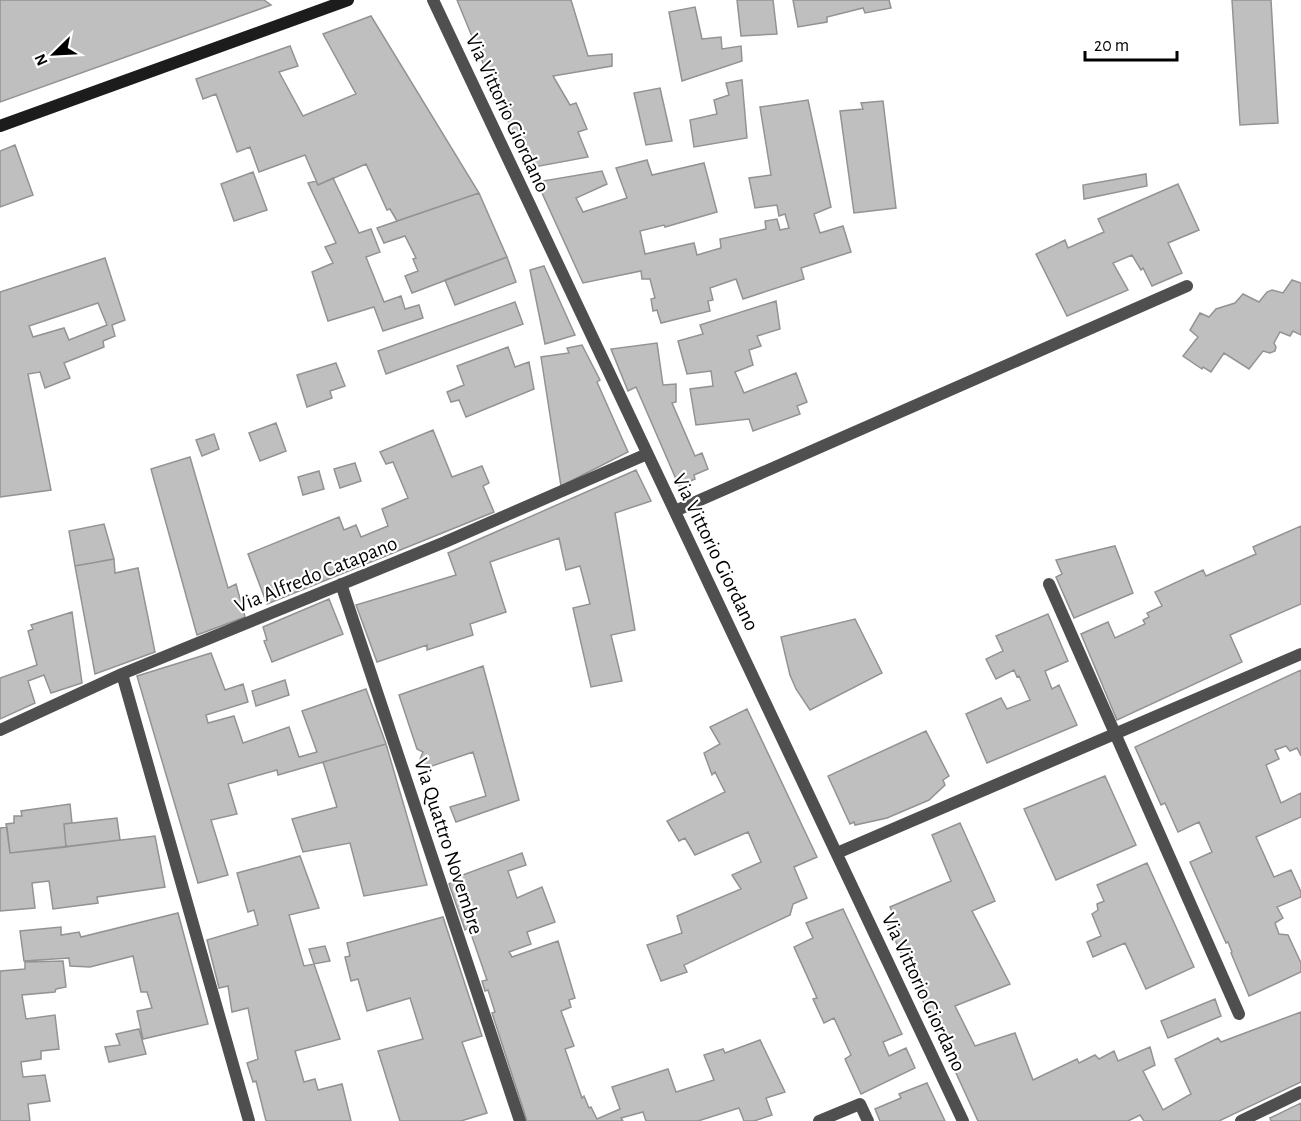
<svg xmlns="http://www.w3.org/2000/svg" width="1301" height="1121" font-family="'Alegreya Sans',sans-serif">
<rect width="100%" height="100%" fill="#fff"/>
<path fill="#bfbfbf" stroke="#939393" stroke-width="1.5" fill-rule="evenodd" d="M 0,0 L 264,0 L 271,5 L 0,102 Z
M 457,0 L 571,0 L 588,56 L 612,54 L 612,66 L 553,76 L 570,105 L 576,103 L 587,129 L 578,132 L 588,157 L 529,168 L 492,85 Z
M 737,0 L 773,0 L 777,34 L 741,36 Z
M 793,0 L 889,0 L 891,8 L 865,13 L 863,8 L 827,17 L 827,22 L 798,27 Z
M 1232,0 L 1271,0 L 1278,123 L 1240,125 Z
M 695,7 L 702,39 L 721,37 L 722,49 L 741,46 L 742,61 L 682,81 L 669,12 Z
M 371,16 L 479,193 L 397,221 L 390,209 L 387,210 L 366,164 L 318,185 L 305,155 L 259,172 L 250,147 L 237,152 L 216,94 L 203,99 L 196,79 L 290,46 L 298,66 L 279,72 L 303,116 L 356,94 L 323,34 Z
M 742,80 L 747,138 L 694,147 L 690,120 L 717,114 L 714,100 L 729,95 L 726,83 Z
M 660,88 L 672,141 L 646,145 L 634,93 Z
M 808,100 L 831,207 L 814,214 L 820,233 L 843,226 L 851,252 L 801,268 L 804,279 L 743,299 L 736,279 L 710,288 L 713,300 L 708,301 L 710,311 L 661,323 L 657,310 L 653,311 L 651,299 L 655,298 L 650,279 L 642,279 L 641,271 L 583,283 L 537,182 L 602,171 L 607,184 L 576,198 L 583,212 L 627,198 L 616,168 L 647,160 L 652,175 L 704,163 L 717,212 L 665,227 L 664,225 L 640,231 L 645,254 L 694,243 L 697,255 L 721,248 L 720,239 L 766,229 L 765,221 L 777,219 L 780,230 L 789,228 L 785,214 L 779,216 L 777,205 L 755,208 L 749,178 L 771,175 L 760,107 Z
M 883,101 L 896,208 L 854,213 L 840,111 L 863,109 L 861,103 Z
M 15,145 L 33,195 L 0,207 L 0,151 Z
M 253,172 L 267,210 L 234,221 L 221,184 Z
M 1146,174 L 1147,186 L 1084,199 L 1083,185 Z
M 333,178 L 359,233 L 371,229 L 380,252 L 366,257 L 384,302 L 401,296 L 405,309 L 419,305 L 423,318 L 383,331 L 374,307 L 328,321 L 312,272 L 333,263 L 325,247 L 336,243 L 308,183 L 316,181 L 318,185 Z
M 1178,184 L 1199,230 L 1168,243 L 1182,273 L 1152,286 L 1143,268 L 1141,270 L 1132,255 L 1113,263 L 1128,290 L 1067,316 L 1036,254 L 1065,240 L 1068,248 L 1104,232 L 1098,219 Z
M 479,193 L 507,257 L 412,293 L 405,276 L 418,271 L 413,259 L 416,258 L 405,236 L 384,243 L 377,228 Z
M 507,257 L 516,282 L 455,305 L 445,280 Z
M 105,258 L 125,320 L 112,325 L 115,336 L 103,341 L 104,347 L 64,363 L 70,378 L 45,388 L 40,372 L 28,374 L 51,490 L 0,497 L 0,292 ZM 98,303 L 107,325 L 69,340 L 64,328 L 33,337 L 29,326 Z
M 544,266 L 575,335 L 545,344 L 530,270 Z
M 1292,280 L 1301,283 L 1301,335 L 1293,331 L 1290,336 L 1280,332 L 1274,343 L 1276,347 L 1275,351 L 1270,353 L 1263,351 L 1249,369 L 1224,353 L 1211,372 L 1203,367 L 1202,369 L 1183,356 L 1198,337 L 1190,330 L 1200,313 L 1209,317 L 1216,309 L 1235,303 L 1243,294 L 1259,302 L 1267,292 L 1272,290 L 1283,293 Z
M 776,301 L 780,329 L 757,336 L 761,346 L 749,350 L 753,365 L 735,372 L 744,393 L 796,373 L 807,402 L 797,406 L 800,414 L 753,431 L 749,419 L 696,425 L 690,389 L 713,386 L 711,371 L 687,374 L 678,341 L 703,334 L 700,325 Z
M 515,302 L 523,324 L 386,374 L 378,351 Z
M 657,343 L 663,385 L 676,384 L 676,402 L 672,403 L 695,456 L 702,453 L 708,469 L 694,475 L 695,479 L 679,486 L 636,387 L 628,391 L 611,349 Z
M 582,345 L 600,380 L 597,382 L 628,452 L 561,486 L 541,357 L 569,353 L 567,348 Z
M 508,347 L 515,367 L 529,362 L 534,389 L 466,417 L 459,400 L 451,402 L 447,392 L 464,385 L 457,366 Z
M 336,363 L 345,386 L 330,391 L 332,398 L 307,407 L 297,375 Z
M 276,423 L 286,451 L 260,461 L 249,433 Z
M 433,430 L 452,477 L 482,466 L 489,483 L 483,486 L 494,512 L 267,604 L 248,554 L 339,517 L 344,530 L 356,525 L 361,537 L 388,526 L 382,509 L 408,498 L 393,462 L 386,464 L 380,452 Z
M 214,434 L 219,449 L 202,456 L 196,440 Z
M 190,457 L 228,588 L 236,584 L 245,617 L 197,635 L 151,469 Z
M 355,463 L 361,481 L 340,488 L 334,469 Z
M 636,470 L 651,501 L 615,513 L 635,630 L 611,635 L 622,681 L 591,687 L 573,608 L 590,604 L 580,566 L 566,570 L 559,538 L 490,562 L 506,612 L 470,624 L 473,635 L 427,650 L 427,645 L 377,662 L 356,605 L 456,575 L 448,553 Z
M 319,471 L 324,489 L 303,495 L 298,477 Z
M 104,524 L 114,559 L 75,566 L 69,531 Z
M 1301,526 L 1301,604 L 1230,635 L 1242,662 L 1117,720 L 1081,634 L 1108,622 L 1115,638 L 1145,624 L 1143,620 L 1149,617 L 1147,613 L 1162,606 L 1155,592 L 1203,570 L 1206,576 L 1256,554 L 1253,547 Z
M 1115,546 L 1133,593 L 1074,618 L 1056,577 L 1062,574 L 1056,560 Z
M 114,559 L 115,573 L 138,568 L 155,652 L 95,674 L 75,566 Z
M 329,599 L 343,634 L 272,662 L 264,641 L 267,640 L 263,627 Z
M 72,612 L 82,683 L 51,693 L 44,675 L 28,681 L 35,703 L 0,719 L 0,678 L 37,665 L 28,631 L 33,629 L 31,625 Z
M 1048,614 L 1068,661 L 1045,671 L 1052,689 L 1059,685 L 1077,725 L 987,763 L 966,714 L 1001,698 L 1007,709 L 1030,700 L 1019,676 L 1017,677 L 1014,670 L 996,679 L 986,659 L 1003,651 L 996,636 Z
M 855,619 L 882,673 L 810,710 L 796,689 L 790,675 L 781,637 Z
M 211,653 L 225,690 L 243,684 L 248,702 L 206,715 L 208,723 L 234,716 L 243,743 L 289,727 L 299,757 L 317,752 L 302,711 L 366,689 L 386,744 L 278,775 L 277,770 L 228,784 L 237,814 L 211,820 L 228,875 L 198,883 L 137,676 Z
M 483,666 L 519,800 L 456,822 L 450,807 L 486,796 L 473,752 L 423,769 L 420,759 L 423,752 L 417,749 L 399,695 Z
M 1301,670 L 1301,756 L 1297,748 L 1290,751 L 1286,746 L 1275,750 L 1279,759 L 1266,765 L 1281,803 L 1301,793 L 1301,817 L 1256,837 L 1274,877 L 1291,870 L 1301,892 L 1301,897 L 1277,907 L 1283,918 L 1275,923 L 1279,934 L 1288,935 L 1301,963 L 1301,972 L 1249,996 L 1231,953 L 1232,952 L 1228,942 L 1226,943 L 1190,862 L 1212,852 L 1199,822 L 1178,832 L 1165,803 L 1161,805 L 1135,747 Z
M 285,680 L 289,695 L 256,706 L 252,691 Z
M 747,709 L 817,857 L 794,867 L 807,898 L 793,904 L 790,915 L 684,965 L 687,972 L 661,981 L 647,945 L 682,933 L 677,916 L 741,889 L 732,875 L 761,862 L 748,832 L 695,855 L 685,838 L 679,841 L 667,821 L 725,792 L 715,772 L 712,775 L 704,753 L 720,744 L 710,727 Z
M 926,731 L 949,776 L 943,780 L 945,785 L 929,800 L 887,818 L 855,825 L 854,822 L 850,824 L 828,776 Z
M 386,744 L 427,885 L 364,896 L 350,843 L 303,852 L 292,819 L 337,807 L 323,762 Z
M 1105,776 L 1136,845 L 1056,880 L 1024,809 Z
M 70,804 L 72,823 L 64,824 L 66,847 L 10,853 L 6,824 L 14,823 L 14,816 L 22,816 L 21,811 Z
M 117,818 L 120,840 L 66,847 L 64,824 Z
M 960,823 L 995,901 L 972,911 L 1010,984 L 955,1006 L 975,1046 L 1015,1033 L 1033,1080 L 1077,1059 L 1079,1063 L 1095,1055 L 1099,1059 L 1114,1051 L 1118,1061 L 1150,1047 L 1155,1065 L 1143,1071 L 1163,1110 L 1191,1094 L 1175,1059 L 1218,1038 L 1221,1042 L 1301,1012 L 1301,1082 L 1219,1121 L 1144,1121 L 1140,1115 L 1128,1121 L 978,1121 L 885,918 L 893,914 L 890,907 L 951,881 L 932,835 Z
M 7,827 L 10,853 L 155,836 L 165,887 L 97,897 L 98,903 L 53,909 L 49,881 L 32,883 L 35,908 L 0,911 L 0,828 Z
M 522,853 L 526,865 L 508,871 L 517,898 L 542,887 L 555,922 L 527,932 L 531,944 L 509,952 L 512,957 L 558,941 L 575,998 L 569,1000 L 571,1007 L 561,1011 L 574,1046 L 565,1049 L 582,1098 L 584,1096 L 589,1108 L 591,1107 L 597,1119 L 620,1109 L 612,1087 L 668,1069 L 676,1092 L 714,1080 L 704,1055 L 723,1049 L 725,1053 L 760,1040 L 785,1092 L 766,1098 L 772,1115 L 754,1121 L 744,1121 L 739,1108 L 698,1121 L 646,1121 L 643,1112 L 621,1118 L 623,1121 L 527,1121 L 492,1013 L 495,1012 L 488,990 L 485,991 L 482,981 L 487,980 L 469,928 L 465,930 L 449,884 L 453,882 L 452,879 Z
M 300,856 L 319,908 L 289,915 L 304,966 L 314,964 L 340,1039 L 295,1051 L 304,1082 L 315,1079 L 318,1090 L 342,1084 L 351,1121 L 266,1121 L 256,1081 L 253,1082 L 247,1063 L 258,1059 L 248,1008 L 232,1012 L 228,986 L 219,988 L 207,940 L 258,925 L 254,910 L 248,912 L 237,873 Z
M 1147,863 L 1194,967 L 1146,989 L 1125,943 L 1093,957 L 1087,942 L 1101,936 L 1092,914 L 1098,910 L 1097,904 L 1104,901 L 1097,885 Z
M 843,909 L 902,1034 L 883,1042 L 889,1056 L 906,1048 L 915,1068 L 861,1094 L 845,1059 L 851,1055 L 834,1018 L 824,1023 L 813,999 L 817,998 L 794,947 L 813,938 L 806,923 Z
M 178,913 L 208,1024 L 143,1039 L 137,1011 L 152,1008 L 147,992 L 141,992 L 133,956 L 90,967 L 70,966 L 69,958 L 24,961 L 20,931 L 61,927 L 61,935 L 79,932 L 81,937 Z
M 443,917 L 482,1036 L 462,1042 L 487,1113 L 461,1121 L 400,1121 L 378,1051 L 423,1039 L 410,998 L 367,1011 L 358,979 L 351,981 L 345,957 L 350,956 L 347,943 Z
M 325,946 L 330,961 L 314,964 L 309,949 Z
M 63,961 L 66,987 L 56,989 L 55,992 L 22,995 L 26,1019 L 55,1015 L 59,1049 L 41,1051 L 41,1059 L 21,1062 L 23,1077 L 45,1075 L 50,1101 L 28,1104 L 30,1121 L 0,1121 L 0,971 L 25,969 L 25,962 Z
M 1215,999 L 1221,1016 L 1168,1038 L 1161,1021 Z
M 139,1029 L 146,1054 L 109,1062 L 105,1047 L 120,1045 L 116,1034 Z
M 927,1083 L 945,1121 L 880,1121 L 875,1109 L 901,1098 L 899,1094 Z
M 1301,1103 L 1301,1121 L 1271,1121 L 1270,1118 Z"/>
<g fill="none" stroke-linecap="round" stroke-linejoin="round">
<path stroke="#4f4f4f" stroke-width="12" d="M 433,0 L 963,1121
M 675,511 L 1187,286
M 341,584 L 520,1121
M 1049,584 L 1239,1014
M 122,674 L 249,1121
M 0,730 L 122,674 L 445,542 L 647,454
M 837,853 L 1301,654
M 819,1121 L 860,1104 L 868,1121
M 1241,1121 L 1301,1092"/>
<path stroke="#1c1c1c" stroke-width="12" d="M 0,126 L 348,0"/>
</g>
<g text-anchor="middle" stroke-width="4.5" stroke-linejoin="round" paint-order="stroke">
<g font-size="21" fill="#000" stroke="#fff">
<text transform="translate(508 113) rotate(65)" y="7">Via Vittorio Giordano</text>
<text transform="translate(716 552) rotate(64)" y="7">Via Vittorio Giordano</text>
<text transform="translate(316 574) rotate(-22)" y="7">Via Alfredo Catapano</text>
<text transform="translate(449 846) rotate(72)" y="7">Via Quattro Novembre</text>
<text transform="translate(924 992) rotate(65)" y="7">Via Vittorio Giordano</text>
</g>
</g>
<g transform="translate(54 54) rotate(246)" stroke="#ffffff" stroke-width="4.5" paint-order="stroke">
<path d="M0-4.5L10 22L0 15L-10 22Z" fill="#000000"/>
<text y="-9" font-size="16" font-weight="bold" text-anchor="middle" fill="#000000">N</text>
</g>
<path d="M1085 51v9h92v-9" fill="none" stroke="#000000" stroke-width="3"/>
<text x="1094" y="51" font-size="18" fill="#000000" stroke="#ffffff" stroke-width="4.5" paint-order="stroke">20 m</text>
</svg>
